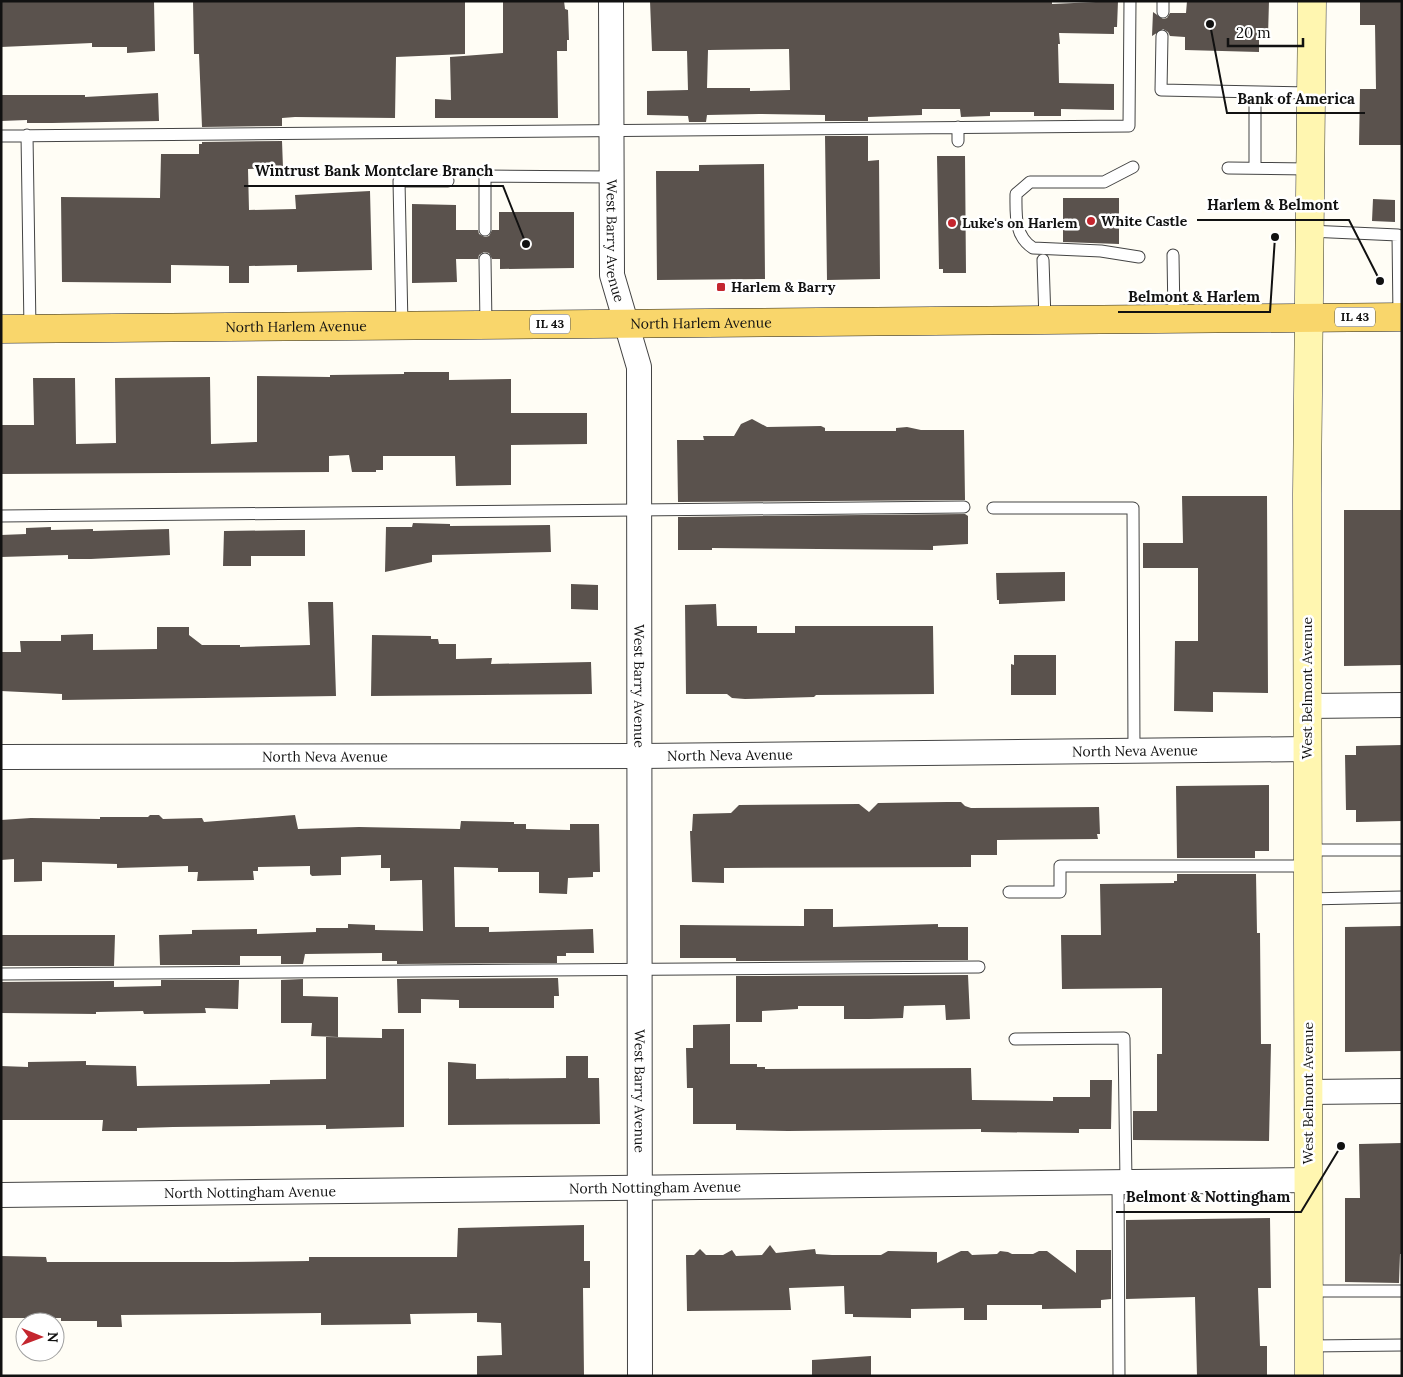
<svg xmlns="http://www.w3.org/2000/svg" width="1403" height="1377" font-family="Lora,serif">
<rect width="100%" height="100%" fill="#fffdf5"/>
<path fill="#5a524d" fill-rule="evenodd" d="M 154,1 L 155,51 L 127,53 L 127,47 L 92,47 L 92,43 L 1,47 L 1,2 Z
M 193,1 L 465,1 L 465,54 L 396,57 L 395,118 L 295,117 L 282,118 L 282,126 L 202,127 L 199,54 L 194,54 Z
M 503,1 L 564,1 L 565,9 L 568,10 L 569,40 L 567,40 L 567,51 L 557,51 L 558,118 L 435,118 L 435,99 L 451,100 L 450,57 L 503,53 Z
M 650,1 L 1052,1 L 1052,4 L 1118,1 L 1117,27 L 1114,27 L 1114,34 L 1059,33 L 1060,44 L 1058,44 L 1059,83 L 1114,84 L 1114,110 L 1061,109 L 1061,116 L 1034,116 L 1034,112 L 990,112 L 990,116 L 961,117 L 960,109 L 922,109 L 922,115 L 868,117 L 868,121 L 825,121 L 825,115 L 759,114 L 707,115 L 706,122 L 689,122 L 688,116 L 647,115 L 647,91 L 688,90 L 687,51 L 652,51 ZM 789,49 L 790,90 L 750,91 L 750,88 L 707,88 L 708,50 Z
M 1187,1 L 1269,1 L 1268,36 L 1259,35 L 1259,52 L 1185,50 L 1185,37 L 1170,36 L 1168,32 L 1163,29 L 1152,36 L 1153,12 L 1163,19 L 1167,18 L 1170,13 L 1186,13 Z
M 1360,1 L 1402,1 L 1402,145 L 1359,145 L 1360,89 L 1376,89 L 1375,25 L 1360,25 Z
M 158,93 L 159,121 L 52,123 L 27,123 L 27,120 L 1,121 L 1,95 L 85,95 L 85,97 Z
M 825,136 L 868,136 L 868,161 L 879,160 L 880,279 L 827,280 Z
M 282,141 L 283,168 L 248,169 L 249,210 L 296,209 L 295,195 L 370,191 L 372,270 L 297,272 L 297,265 L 249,266 L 249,283 L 229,283 L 229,266 L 171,265 L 171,283 L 62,282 L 61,197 L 160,198 L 161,154 L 199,154 L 199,144 L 202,144 L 202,142 Z
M 937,156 L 965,156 L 966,273 L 943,273 L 943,269 L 939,269 Z
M 764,164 L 765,279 L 657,280 L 656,171 L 699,171 L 699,165 Z
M 1063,198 L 1119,198 L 1119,244 L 1063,242 Z
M 1373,199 L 1395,200 L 1395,222 L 1372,221 Z
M 412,204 L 456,205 L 456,230 L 478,230 L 479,234 L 485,237 L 489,236 L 492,230 L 499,230 L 499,212 L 574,212 L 574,268 L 500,269 L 500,259 L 492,259 L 489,253 L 484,252 L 479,255 L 478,259 L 456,259 L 457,282 L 412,283 Z
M 404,372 L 449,372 L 449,380 L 511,379 L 511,413 L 587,413 L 587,444 L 511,445 L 511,485 L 456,486 L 455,456 L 383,456 L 383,470 L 376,470 L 376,472 L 352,472 L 349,455 L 329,456 L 329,472 L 1,474 L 1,425 L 34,425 L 33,378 L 75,378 L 76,444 L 116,443 L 115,378 L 210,377 L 211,444 L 232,443 L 257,442 L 257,376 L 330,377 L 330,375 L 404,374 Z
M 752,419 L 767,427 L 821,426 L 825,428 L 825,431 L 896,431 L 896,428 L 907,427 L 921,430 L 964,430 L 965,500 L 678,502 L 677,440 L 704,440 L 703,436 L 734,436 L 741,424 Z
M 1182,496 L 1267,496 L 1268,693 L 1213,692 L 1213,712 L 1174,711 L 1175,641 L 1198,641 L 1198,568 L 1143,568 L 1143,543 L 1183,543 Z
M 1344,510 L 1402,510 L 1402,665 L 1344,666 Z
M 965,514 L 968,516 L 968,544 L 933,546 L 933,550 L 712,548 L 712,550 L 678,550 L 678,517 Z
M 413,523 L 450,524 L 450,526 L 550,525 L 551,552 L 432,555 L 432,562 L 385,572 L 386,527 L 412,527 Z
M 51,527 L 51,530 L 93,529 L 93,531 L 169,529 L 170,555 L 91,559 L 68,559 L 68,555 L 1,557 L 1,535 L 26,534 L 26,528 Z
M 305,530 L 305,556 L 251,556 L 251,566 L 223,566 L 224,531 Z
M 1065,572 L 1065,601 L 999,604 L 999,600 L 997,600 L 996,573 Z
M 571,584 L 598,585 L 598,610 L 571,609 Z
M 308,602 L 333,602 L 336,696 L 62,700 L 62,694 L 1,691 L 1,652 L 21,652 L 20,641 L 61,641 L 61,635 L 93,634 L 93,650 L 157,649 L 157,627 L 189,627 L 189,635 L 202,645 L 240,645 L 240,647 L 310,645 Z
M 716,604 L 717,626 L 757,626 L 757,633 L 795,633 L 795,626 L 933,626 L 934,694 L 816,695 L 814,697 L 745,699 L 732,698 L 727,694 L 686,694 L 685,605 Z
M 372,635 L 431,636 L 431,639 L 438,639 L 439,644 L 456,644 L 456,659 L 492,658 L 491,664 L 591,662 L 592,694 L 371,696 Z
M 1014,655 L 1056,655 L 1056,695 L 1011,695 L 1011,664 L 1014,665 Z
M 1402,745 L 1402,821 L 1356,822 L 1356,810 L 1346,810 L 1345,755 L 1356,755 L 1356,746 Z
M 1269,785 L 1269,851 L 1255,851 L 1255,858 L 1177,858 L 1176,786 Z
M 947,802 L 961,802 L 965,806 L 971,808 L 1099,807 L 1100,834 L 1097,834 L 1098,839 L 997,840 L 997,855 L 971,855 L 971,867 L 724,868 L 724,883 L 692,882 L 690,831 L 692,831 L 693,814 L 731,813 L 739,805 L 859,804 L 869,812 L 878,803 Z
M 150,815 L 159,815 L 163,819 L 202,818 L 204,822 L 295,815 L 298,829 L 359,827 L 460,829 L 461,821 L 514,822 L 514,824 L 526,824 L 526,829 L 570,830 L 570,824 L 599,824 L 600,872 L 593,872 L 593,877 L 568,878 L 567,894 L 539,893 L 539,872 L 498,872 L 498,868 L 454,867 L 455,927 L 489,927 L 489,932 L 593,929 L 594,953 L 566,953 L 566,956 L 557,956 L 557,963 L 397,964 L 397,961 L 382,961 L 382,953 L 305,954 L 303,964 L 281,964 L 281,956 L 240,956 L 240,965 L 160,965 L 159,935 L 192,934 L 192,930 L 257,929 L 257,934 L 316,932 L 316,928 L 348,928 L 348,924 L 375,925 L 375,930 L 423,931 L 422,880 L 390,881 L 390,868 L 381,868 L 381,855 L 341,857 L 341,875 L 312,876 L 310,874 L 310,866 L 258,867 L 258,871 L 253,871 L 254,880 L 197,881 L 198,872 L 188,872 L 188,866 L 117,868 L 117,864 L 42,862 L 42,881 L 14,882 L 14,859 L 1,860 L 1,820 L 31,818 L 100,819 L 100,817 L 148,817 Z
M 1177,874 L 1256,874 L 1257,933 L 1260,933 L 1261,1044 L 1271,1044 L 1269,1141 L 1133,1140 L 1133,1111 L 1157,1111 L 1157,1054 L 1162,1054 L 1162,988 L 1062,989 L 1061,935 L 1101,935 L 1100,884 L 1174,883 L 1174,881 L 1177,881 Z
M 804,909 L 833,909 L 833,927 L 938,924 L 938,927 L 968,927 L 968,960 L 736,961 L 736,958 L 680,958 L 680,925 L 804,926 Z
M 1402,926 L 1402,1051 L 1345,1052 L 1345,927 Z
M 1,935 L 115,935 L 114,966 L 1,966 Z
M 968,975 L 970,1019 L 946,1020 L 945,1005 L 904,1006 L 903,1018 L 869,1019 L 844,1019 L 844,1006 L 798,1006 L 798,1009 L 762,1011 L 762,1022 L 736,1022 L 736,976 Z
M 558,978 L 559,996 L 554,996 L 554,1008 L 459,1008 L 459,1000 L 421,999 L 421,1013 L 398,1013 L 397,979 Z
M 303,979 L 303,996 L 338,997 L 338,1037 L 311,1036 L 312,1023 L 281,1023 L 281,980 Z
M 161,980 L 239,980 L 238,1009 L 205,1008 L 206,1013 L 144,1014 L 143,1011 L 96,1012 L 96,1014 L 1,1013 L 1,982 L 114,981 L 114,987 L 161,986 Z
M 730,1024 L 730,1064 L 757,1064 L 757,1067 L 765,1067 L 765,1069 L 971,1068 L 972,1100 L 1053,1101 L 1053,1097 L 1090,1097 L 1090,1080 L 1112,1080 L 1111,1129 L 1079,1129 L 1079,1133 L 981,1132 L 981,1129 L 788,1131 L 736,1130 L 736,1124 L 693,1124 L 693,1088 L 687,1088 L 686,1048 L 693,1048 L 693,1025 Z
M 382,1029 L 404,1029 L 404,1127 L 326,1129 L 326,1125 L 173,1127 L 137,1128 L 137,1131 L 102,1131 L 103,1120 L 1,1120 L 1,1066 L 28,1067 L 28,1062 L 86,1061 L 86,1065 L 136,1066 L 137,1086 L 270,1084 L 270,1080 L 326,1079 L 326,1037 L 382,1038 Z
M 566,1056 L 588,1056 L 588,1078 L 599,1078 L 600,1124 L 448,1125 L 448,1062 L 476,1064 L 476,1079 L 566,1078 Z
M 1402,1143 L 1402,1254 L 1400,1254 L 1399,1283 L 1345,1282 L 1345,1198 L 1360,1198 L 1359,1144 Z
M 1270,1218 L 1271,1288 L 1258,1288 L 1260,1346 L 1267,1346 L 1267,1376 L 1197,1376 L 1195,1297 L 1126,1299 L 1126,1220 Z
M 584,1225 L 584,1261 L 590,1261 L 590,1288 L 583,1288 L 584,1376 L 477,1376 L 477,1356 L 502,1355 L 501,1323 L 477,1322 L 477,1313 L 410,1314 L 411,1324 L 321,1325 L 321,1313 L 121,1315 L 122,1327 L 97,1327 L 97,1321 L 61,1321 L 61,1318 L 1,1318 L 1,1256 L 46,1257 L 47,1262 L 231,1262 L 309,1261 L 309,1257 L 457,1257 L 458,1228 Z
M 770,1245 L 776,1253 L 815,1249 L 816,1254 L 832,1255 L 881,1255 L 888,1251 L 937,1252 L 937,1263 L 961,1251 L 968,1251 L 972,1255 L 997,1254 L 1000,1251 L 1008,1252 L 1012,1254 L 1033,1254 L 1039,1251 L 1047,1251 L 1076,1273 L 1076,1250 L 1111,1250 L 1111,1299 L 1101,1300 L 1101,1308 L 1042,1309 L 1042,1305 L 987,1305 L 987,1320 L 964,1320 L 964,1308 L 911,1309 L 911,1318 L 853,1317 L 853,1314 L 845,1314 L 844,1286 L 789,1288 L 791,1310 L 687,1311 L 686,1255 L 694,1255 L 700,1249 L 706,1255 L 723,1255 L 732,1250 L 736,1256 L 762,1255 Z
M 871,1356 L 871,1376 L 812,1376 L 812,1360 Z"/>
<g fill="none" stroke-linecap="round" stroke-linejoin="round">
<g stroke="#444" stroke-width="13">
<path id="service" d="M 1163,12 L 1163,1
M 1162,36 L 1161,90 L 1310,93
M 1255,92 L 1255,168
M 958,127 L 958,141
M 27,135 L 30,329
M 1,136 L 1129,126 L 1130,1
M 1133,167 L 1104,182 L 1030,182 L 1016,194 C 1016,214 1014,236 1033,248 L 1101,251 L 1139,257
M 1228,168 L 1309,169
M 485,230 L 485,176 L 611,177
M 1309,231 L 1398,235 L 1399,317
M 1173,255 L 1174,318
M 485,259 L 486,325
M 1043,260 L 1045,320
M 402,326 L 399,181 L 448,181
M 993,508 L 1133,508 L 1134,751
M 1,516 L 964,507
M 1308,850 L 1402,850
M 1009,892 L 1060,892 L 1060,866 L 1308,866
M 1308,899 L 1402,897
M 1,974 L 979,967
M 1015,1039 L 1124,1038 L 1126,1182
M 1118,1182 L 1119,1376
M 1309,1291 L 1402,1291
M 1309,1346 L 1402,1345"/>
</g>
<g stroke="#444" stroke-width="26">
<g id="minor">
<path id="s1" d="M 611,1 L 612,275 L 639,367 L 640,1376"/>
<path d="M 1307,706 L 1402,705"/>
<path id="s2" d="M 1,757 L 640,756 L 1307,749"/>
<path d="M 1308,1092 L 1402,1091"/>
<path id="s3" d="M 1,1195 L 1309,1180"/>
</g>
</g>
<g stroke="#333" stroke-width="29">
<path id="secondary" d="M 1309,1376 L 1307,494 L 1312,1"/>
</g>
<g stroke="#222" stroke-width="29">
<g id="primary">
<path id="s4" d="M 1,329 L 1402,317"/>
</g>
</g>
<use href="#service" stroke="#fff" stroke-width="11"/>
<use href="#minor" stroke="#fff" stroke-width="24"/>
<use href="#secondary" stroke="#fff6b0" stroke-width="28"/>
<use href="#primary" stroke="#f9d66b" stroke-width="28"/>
</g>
<g fill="#c4262e" stroke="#fff" stroke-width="2">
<circle cx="1091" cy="221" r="5"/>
<circle cx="952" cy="223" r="5"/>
<rect x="716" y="282" width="10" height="10" rx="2.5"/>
</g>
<g text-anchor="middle" stroke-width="5" stroke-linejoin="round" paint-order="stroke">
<g fill="#fff" stroke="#585858" stroke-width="1">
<rect x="1335" y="307.5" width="40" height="19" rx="4"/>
<rect x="530" y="314.5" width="40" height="19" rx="4"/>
</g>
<g font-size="12" font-weight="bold" fill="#111">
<text x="1355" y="321">IL 43</text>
<text x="550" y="328">IL 43</text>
</g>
<g font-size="14" font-weight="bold" fill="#111" stroke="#fff" text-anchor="start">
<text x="1101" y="226">White Castle</text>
<text x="962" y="228">Luke's on Harlem</text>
<text x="731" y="292">Harlem &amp; Barry</text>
</g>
<g font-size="14" fill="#111" stroke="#fff">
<text dy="5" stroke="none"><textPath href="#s1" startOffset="240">West Barry Avenue</textPath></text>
<text dy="5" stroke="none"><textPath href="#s4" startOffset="700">North Harlem Avenue</textPath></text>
<text dy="5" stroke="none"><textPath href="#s4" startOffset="295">North Harlem Avenue</textPath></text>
<text dy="5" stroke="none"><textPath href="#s1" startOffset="689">West Barry Avenue</textPath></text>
<text transform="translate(1307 688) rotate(-90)" y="5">West Belmont Avenue</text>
<text dy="5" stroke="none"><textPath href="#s2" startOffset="1134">North Neva Avenue</textPath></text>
<text dy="5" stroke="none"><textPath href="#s2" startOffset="729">North Neva Avenue</textPath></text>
<text dy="5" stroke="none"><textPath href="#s2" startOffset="324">North Neva Avenue</textPath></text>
<text dy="5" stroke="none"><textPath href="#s1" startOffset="1094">West Barry Avenue</textPath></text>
<text transform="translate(1308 1093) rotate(-90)" y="5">West Belmont Avenue</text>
<text dy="5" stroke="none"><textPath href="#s3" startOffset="654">North Nottingham Avenue</textPath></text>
<text dy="5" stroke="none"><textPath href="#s3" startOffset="249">North Nottingham Avenue</textPath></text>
</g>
</g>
<path fill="none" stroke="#111" stroke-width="2" d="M1210 24L1227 113H1365M526 244L503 186H244M1380 281L1349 220H1197M1275 237L1270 312H1118M1341 1146L1301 1212H1116"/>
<g fill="#111" stroke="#fff" stroke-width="2">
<circle cx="1210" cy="24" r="5"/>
<circle cx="526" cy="244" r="5"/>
<circle cx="1380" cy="281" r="5"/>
<circle cx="1275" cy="237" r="5"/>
<circle cx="1341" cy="1146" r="5"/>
</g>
<g font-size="15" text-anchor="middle" font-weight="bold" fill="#111" stroke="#fff" stroke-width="5" stroke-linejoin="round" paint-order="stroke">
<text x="1296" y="104">Bank of America</text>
<text x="374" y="176">Wintrust Bank Montclare Branch</text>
<text x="1273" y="210">Harlem &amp; Belmont</text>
<text x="1194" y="302">Belmont &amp; Harlem</text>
<text x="1208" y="1202">Belmont &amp; Nottingham</text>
</g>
<rect width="1403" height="1377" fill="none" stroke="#111111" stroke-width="5"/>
<g transform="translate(40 1337) rotate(91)"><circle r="24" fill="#ffffff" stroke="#a0a0a0"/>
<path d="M0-4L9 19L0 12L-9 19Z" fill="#c4262e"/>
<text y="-8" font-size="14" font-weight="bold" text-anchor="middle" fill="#111111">N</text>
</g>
<path d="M1228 38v8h75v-8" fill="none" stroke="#111111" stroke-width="2.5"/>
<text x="1236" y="38" font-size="15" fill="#111111" stroke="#ffffff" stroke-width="4" paint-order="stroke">20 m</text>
</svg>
